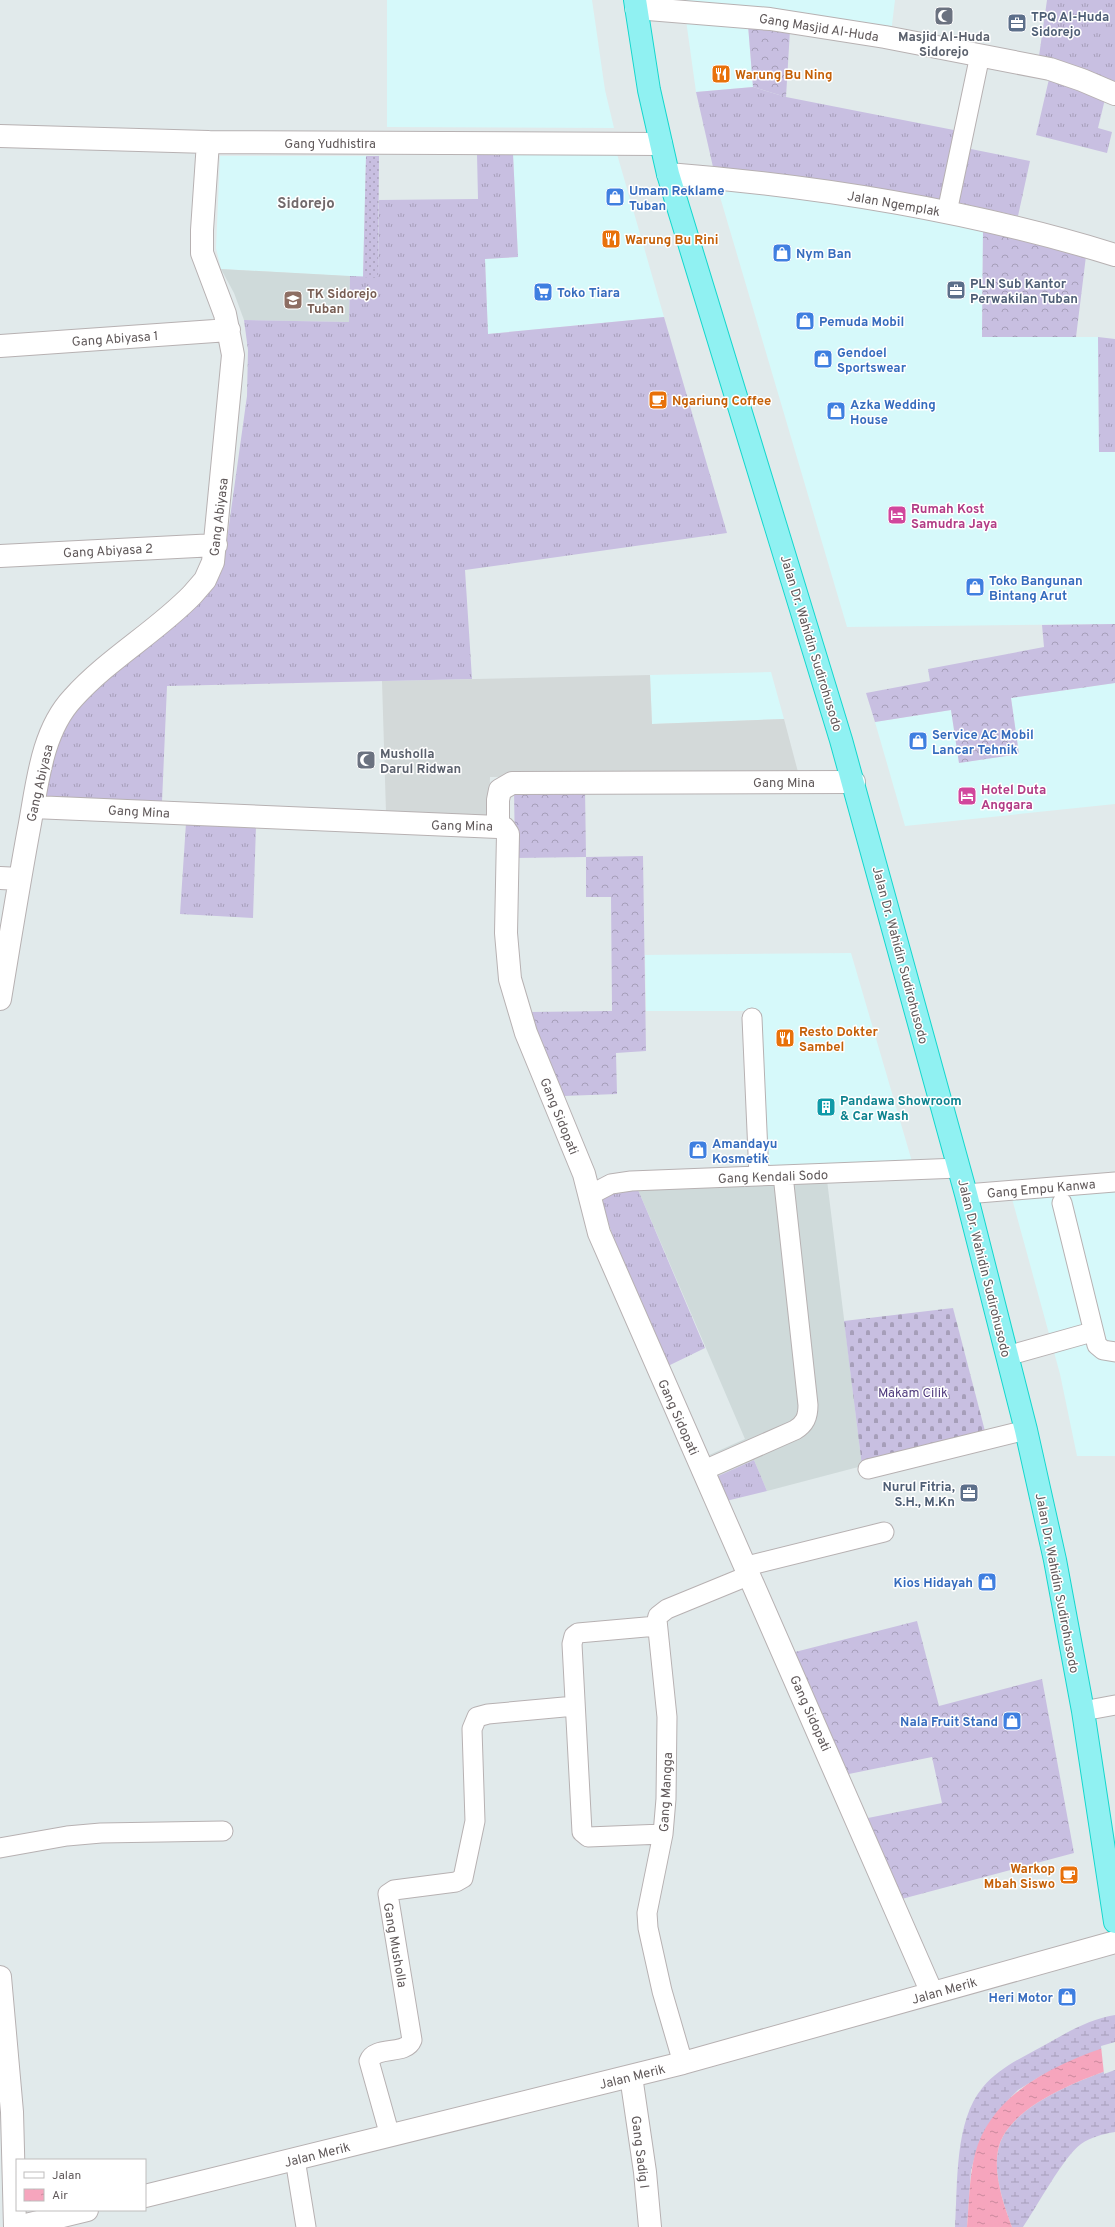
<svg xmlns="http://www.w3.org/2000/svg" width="1115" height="2227" font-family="Overpass,sans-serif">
<defs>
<pattern id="grass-tufts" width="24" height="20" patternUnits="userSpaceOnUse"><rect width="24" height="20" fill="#c8bfe1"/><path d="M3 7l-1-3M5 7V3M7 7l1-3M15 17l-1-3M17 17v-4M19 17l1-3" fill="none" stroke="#a69eb9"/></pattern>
<pattern id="forest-crowns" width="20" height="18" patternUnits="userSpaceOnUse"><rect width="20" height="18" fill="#c8bfe1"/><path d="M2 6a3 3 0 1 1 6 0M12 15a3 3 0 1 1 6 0" fill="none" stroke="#a69eb9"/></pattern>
<pattern id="wetland-marsh" width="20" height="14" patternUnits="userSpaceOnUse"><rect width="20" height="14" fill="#c8bfe1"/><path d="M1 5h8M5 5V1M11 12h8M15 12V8" fill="none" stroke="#a69eb9"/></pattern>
<pattern id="cemetery-stones" width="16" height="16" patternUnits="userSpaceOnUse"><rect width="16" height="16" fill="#c8bfe1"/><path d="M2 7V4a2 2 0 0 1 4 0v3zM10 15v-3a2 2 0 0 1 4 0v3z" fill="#a69eb9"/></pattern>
<pattern id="park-dots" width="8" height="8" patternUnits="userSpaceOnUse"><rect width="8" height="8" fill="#c8bfe1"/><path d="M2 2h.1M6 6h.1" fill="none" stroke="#a69eb9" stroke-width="1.8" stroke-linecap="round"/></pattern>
<pattern id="water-ripples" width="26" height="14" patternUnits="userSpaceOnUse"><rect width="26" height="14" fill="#f6a5bd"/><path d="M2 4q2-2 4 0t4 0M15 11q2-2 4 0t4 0" fill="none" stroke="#cb899d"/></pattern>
</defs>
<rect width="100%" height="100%" fill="#e1eaeb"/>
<path fill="#d6f9fa" d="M 387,0 L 592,0 L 605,90 L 614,128 L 387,127 Z
M 686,0 L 895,0 L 891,33 L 687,4 Z
M 686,20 L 748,25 L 753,87 L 696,92 Z
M 513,154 L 617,154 L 664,317 L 488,334 L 485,259 L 518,257 Z
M 220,156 L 366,156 L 363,277 L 221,269 L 216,248 Z
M 718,190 L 800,196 L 983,229 L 982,337 L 1098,337 L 1099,451 L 1115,452 L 1115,624 L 847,627 Z
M 771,672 L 784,719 L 652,724 L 650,675 Z
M 1115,683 L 1115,804 L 905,826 L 875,722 L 951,710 L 959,763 L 1019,754 L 1011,698 Z
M 851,953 L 913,1165 L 765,1171 L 757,1011 L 646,1011 L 645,955 Z
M 1115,1187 L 1115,1456 L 1077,1456 L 1060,1374 L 1011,1195 Z"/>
<path fill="#d3d9d9" d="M 650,675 L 652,724 L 784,719 L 798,772 L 490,777 L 489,817 L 386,812 L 382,681 Z"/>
<path fill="#cfdada" d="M 221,269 L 350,276 L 349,322 L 244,320 L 234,293 Z
M 827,1180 L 862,1466 L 767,1491 L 754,1460 L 716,1477 L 707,1456 L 745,1439 L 636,1185 Z"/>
<path fill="url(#grass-tufts)" d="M 1047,0 L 1115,0 L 1115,82 L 1039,56 Z
M 1049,79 L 1105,99 L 1098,128 L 1112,132 L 1107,153 L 1036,135 Z
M 753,87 L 786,97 L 964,132 L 949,201 L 797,176 L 713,167 L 696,92 Z
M 966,148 L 1030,161 L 1018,216 L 955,202 Z
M 477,154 L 513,154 L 518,257 L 485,259 L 488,334 L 664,317 L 727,533 L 465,570 L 472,679 L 167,686 L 162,802 L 43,797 L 57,740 L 77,706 L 215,584 L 223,568 L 247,396 L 248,350 L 244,320 L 349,322 L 350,276 L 378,277 L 379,200 L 478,199 Z
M 1098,337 L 1115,339 L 1115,452 L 1099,452 Z
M 186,823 L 256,826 L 253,918 L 180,914 Z
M 636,1185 L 705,1348 L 668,1366 L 612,1234 L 600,1197 Z
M 754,1460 L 767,1491 L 726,1501 L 716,1477 Z"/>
<path fill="url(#forest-crowns)" d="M 748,25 L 790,30 L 786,97 L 753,87 Z
M 983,229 L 1086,256 L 1076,337 L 982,337 Z
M 1115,624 L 1115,683 L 1011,698 L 1019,754 L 959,763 L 951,710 L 875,722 L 866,693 L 930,681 L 928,669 L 1044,647 L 1042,625 Z
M 514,788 L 585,788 L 586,857 L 643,856 L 646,1051 L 616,1053 L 617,1094 L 564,1096 L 529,1012 L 612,1011 L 611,897 L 586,897 L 586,857 L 515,858 Z
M 917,1621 L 939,1706 L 1042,1679 L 1074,1853 L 898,1900 L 863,1819 L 942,1803 L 932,1757 L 844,1775 L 791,1653 Z"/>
<path fill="url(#wetland-marsh)" d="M 1115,2015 L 1115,2044 L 1044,2074 L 1018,2090 L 1009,2099 L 976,2152 L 971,2171 L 967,2227 L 955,2227 C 958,2184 954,2121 983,2087 C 999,2068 1023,2057 1043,2046 C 1066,2033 1089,2019 1115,2015 Z
M 1115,2068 L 1115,2132 C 1103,2134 1091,2137 1081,2144 C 1064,2156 1036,2208 1023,2227 L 1012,2227 C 1003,2203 991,2169 1000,2143 C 1014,2105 1079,2080 1115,2068 Z"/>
<path fill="url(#cemetery-stones)" d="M 953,1308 L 986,1435 L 862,1466 L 844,1321 Z"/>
<path fill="url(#park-dots)" d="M 366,156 L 379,156 L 378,278 L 363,277 Z"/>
<path fill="url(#water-ripples)" d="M 1115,2044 L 1115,2068 C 1079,2080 1014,2105 1000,2143 C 991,2169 1003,2203 1012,2227 L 967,2227 C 969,2203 969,2178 975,2154 C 991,2092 1059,2062 1115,2044 Z"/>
<path fill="#e1eaeb" d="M 1115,2042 L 1115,2070 L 1104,2074 L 1101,2046 Z"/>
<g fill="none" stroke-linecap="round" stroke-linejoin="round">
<g stroke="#b7b1b2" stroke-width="21">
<path id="lane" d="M 947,212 L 980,55
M 752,1018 L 759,1176
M 966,1194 L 1115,1182
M 590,1195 L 611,1184 L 631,1181 L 959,1168
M 1062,1203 L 1097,1345 L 1103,1350 L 1115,1352
M 1007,1356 L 1092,1332
M 868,1469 L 1026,1430
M 702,1471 L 795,1430 C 805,1424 808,1417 808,1405 L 783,1175
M 747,1566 L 884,1532
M 657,1626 L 578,1633 L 574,1636 L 572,1644 L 582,1832 L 588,1837 L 663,1834
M 1083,1711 L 1115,1705
M 0,1848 L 67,1836 L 101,1833 L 223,1831
M 683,2063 L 662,1991 L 648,1928 L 647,1913 L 663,1834 L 666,1799 L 667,1717 L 657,1620 L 658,1616 L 667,1609 L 750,1575
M 390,2136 L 369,2061 C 375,2045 406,2056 412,2040 L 388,1894 L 394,1890 L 456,1882 L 463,1878 L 475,1821 L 472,1729 L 477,1717 L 488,1714 L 575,1706
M 295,2159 L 306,2227"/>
</g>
<g stroke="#b7b1b2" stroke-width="24">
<path id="street" d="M 636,8 L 770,19 L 885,37 L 1050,69 L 1082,80 L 1115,94
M 0,136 L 208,142 L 661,144
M 668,174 C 819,186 970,210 1115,255
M 0,346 L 229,330
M 0,556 L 216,545
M 33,807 L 498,827 L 498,800 L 500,790 L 512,783 L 854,782
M 498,827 L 504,828 L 508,834 L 506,933 L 510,979 L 526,1033 L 584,1174 L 599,1233 L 932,1993
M 0,878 L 20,879
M 0,999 C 9,944 18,889 28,834 C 37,789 40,733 73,698 C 108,659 156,632 192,595 L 205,580 L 213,562 L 233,355 L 225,314 L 202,253 L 202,230 L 208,142
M 0,1977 L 12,2112 L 15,2227
M 631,2076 L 645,2172 L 650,2227
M 145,2196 L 683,2063 L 1115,1942
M 18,2227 L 87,2210"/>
</g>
<g stroke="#15d7cd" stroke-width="24">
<path id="highway" d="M 635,0 L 649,90 L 668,174 L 841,740 L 966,1194 L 1026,1430 L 1055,1560 L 1083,1711 L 1115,1922"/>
</g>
<use href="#lane" stroke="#fff" stroke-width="19"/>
<use href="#street" stroke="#fff" stroke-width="22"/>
<use href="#highway" stroke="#90f1f2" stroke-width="22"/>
</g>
<defs>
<g id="mosque-square" transform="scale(1)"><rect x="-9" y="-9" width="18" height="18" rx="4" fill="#6b7280" stroke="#fff"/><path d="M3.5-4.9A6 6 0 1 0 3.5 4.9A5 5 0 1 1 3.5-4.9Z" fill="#fff"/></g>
<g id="office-square" transform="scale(1)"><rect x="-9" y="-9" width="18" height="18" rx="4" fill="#5c6f8a" stroke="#fff"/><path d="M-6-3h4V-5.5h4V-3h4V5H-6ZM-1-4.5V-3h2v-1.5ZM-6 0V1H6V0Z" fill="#fff"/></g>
<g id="restaurant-square" transform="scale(1)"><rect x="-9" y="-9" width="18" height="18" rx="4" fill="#e8710a" stroke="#fff"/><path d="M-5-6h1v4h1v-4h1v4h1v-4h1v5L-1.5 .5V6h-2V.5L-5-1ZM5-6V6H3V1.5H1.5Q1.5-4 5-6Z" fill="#fff"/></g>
<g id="shop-square" transform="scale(1)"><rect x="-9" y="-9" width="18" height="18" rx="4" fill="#3f7fe0" stroke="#fff"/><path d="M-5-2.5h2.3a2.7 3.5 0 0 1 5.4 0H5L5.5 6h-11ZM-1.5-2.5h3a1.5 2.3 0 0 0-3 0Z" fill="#fff"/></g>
<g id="supermarket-square" transform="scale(1)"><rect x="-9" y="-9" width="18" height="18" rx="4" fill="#3f7fe0" stroke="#fff"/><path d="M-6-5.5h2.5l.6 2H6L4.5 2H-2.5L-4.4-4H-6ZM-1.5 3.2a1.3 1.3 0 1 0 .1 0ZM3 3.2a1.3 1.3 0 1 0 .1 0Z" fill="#fff"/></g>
<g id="school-square" transform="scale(1)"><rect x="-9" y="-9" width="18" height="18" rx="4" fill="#8d6e63" stroke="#fff"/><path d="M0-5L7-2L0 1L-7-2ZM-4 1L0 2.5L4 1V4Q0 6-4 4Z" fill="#fff"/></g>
<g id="cafe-square" transform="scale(1)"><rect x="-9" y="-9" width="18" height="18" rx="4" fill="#e8710a" stroke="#fff"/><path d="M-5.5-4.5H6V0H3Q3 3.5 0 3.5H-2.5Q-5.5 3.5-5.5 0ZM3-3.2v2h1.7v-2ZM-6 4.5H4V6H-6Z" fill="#fff"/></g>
<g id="hotel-square" transform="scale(1)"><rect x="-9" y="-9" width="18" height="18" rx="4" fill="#d1479c" stroke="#fff"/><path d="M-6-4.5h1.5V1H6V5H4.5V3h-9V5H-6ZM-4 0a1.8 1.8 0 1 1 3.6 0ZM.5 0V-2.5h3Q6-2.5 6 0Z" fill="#fff"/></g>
<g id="building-square" transform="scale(1)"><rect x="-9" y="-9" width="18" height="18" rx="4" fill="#0f9aa8" stroke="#fff"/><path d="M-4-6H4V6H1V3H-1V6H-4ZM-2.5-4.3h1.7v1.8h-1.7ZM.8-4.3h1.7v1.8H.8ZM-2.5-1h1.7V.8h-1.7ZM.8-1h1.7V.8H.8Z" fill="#fff"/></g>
</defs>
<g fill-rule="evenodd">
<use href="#mosque-square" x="944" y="16"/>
<use href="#office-square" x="1017" y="23"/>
<use href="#restaurant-square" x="721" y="74"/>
<use href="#shop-square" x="615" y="197"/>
<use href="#restaurant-square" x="611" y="239"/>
<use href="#shop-square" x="782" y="253"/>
<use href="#office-square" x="956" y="290"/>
<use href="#supermarket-square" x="543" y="292"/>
<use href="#school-square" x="293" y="300"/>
<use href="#shop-square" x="805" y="321"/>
<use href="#shop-square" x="823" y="359"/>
<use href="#cafe-square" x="658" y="400"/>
<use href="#shop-square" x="836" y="411"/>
<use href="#hotel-square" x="897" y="515"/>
<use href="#shop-square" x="975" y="587"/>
<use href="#shop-square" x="918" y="741"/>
<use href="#mosque-square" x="366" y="760"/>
<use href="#hotel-square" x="967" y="796"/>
<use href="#restaurant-square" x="785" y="1038"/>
<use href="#building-square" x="826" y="1107"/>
<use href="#shop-square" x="698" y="1150"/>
<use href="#office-square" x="969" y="1493"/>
<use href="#shop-square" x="987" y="1582"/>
<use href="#shop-square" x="1012" y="1721"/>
<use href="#cafe-square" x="1069" y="1875"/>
<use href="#shop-square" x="1067" y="1997"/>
</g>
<g text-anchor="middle" stroke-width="3" stroke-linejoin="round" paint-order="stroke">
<g font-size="13" font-weight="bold" fill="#4e5e75" stroke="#fff" text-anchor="start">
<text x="1031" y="21">TPQ Al-Huda<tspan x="1031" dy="15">Sidorejo</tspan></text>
<text x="970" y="288">PLN Sub Kantor<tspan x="970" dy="15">Perwakilan Tuban</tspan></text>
<text x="955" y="1491" text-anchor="end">Nurul Fitria,<tspan x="955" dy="15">S.H., M.Kn</tspan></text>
</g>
<g font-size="13" fill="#60595a" stroke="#fff">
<text transform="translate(819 27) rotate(9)" y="5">Gang Masjid Al-Huda</text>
<text x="330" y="148">Gang Yudhistira</text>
<text transform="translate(894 203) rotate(10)" y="5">Jalan Ngemplak</text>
<text transform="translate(115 338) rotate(-4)" y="5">Gang Abiyasa 1</text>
<text transform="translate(218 517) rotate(-83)" y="5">Gang Abiyasa</text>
<text transform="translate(108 550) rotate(-3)" y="5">Gang Abiyasa 2</text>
<text transform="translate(812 643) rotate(73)" y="5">Jalan Dr. Wahidin Sudirohusodo</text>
<text x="784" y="787">Gang Mina</text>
<text transform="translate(39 783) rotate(-77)" y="5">Gang Abiyasa</text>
<text transform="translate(139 811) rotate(3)" y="5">Gang Mina</text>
<text transform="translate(462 825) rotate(1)" y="5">Gang Mina</text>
<text transform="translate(901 955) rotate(75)" y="5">Jalan Dr. Wahidin Sudirohusodo</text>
<text transform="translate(560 1116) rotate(68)" y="5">Gang Sidopati</text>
<text transform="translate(773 1176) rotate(-2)" y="5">Gang Kendali Sodo</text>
<text transform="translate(1041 1188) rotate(-5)" y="5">Gang Empu Kanwa</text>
<text transform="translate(985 1268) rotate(76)" y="5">Jalan Dr. Wahidin Sudirohusodo</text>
<text transform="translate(679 1417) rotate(66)" y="5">Gang Sidopati</text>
<text transform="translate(1058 1583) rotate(79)" y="5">Jalan Dr. Wahidin Sudirohusodo</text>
<text transform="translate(811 1713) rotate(66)" y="5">Gang Sidopati</text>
<text transform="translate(665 1792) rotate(-87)" y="5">Gang Mangga</text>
<text transform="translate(396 1945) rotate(80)" y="5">Gang Musholla</text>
<text transform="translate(944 1990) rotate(-16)" y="5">Jalan Merik</text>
<text transform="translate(632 2076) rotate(-14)" y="5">Jalan Merik</text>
<text transform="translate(641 2152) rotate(83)" y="5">Gang Sadig I</text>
<text transform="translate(317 2154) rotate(-14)" y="5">Jalan Merik</text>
</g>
<g font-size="13" font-weight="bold" fill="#5b616d" stroke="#fff">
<text x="944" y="41">Masjid Al-Huda<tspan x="944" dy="15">Sidorejo</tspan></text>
<text x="380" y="758" text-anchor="start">Musholla<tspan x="380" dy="15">Darul Ridwan</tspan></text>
</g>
<g font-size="13" font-weight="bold" fill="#c56008" stroke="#fff" text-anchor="start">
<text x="735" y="79">Warung Bu Ning</text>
<text x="625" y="244">Warung Bu Rini</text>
<text x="672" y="405">Ngariung Coffee</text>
<text x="799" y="1036">Resto Dokter<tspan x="799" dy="15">Sambel</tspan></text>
<text x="1055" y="1873" text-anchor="end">Warkop<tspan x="1055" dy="15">Mbah Siswo</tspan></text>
</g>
<g font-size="13" font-weight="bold" fill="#366cbe" stroke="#fff" text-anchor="start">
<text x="629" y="195">Umam Reklame<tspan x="629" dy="15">Tuban</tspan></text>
<text x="796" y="258">Nym Ban</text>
<text x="557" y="297">Toko Tiara</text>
<text x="819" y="326">Pemuda Mobil</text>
<text x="837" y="357">Gendoel<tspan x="837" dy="15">Sportswear</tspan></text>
<text x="850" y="409">Azka Wedding<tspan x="850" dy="15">House</tspan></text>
<text x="989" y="585">Toko Bangunan<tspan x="989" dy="15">Bintang Arut</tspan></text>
<text x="932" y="739">Service AC Mobil<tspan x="932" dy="15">Lancar Tehnik</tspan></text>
<text x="712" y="1148">Amandayu<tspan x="712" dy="15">Kosmetik</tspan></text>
<text x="973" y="1587" text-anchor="end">Kios Hidayah</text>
<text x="998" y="1726" text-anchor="end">Nala Fruit Stand</text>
<text x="1053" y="2002" text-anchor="end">Heri Motor</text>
</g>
<g font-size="13" font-weight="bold" fill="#785e54" stroke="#fff" text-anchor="start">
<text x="307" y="298">TK Sidorejo<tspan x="307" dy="15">Tuban</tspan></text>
</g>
<g font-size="13" font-weight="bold" fill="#b23c85" stroke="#fff" text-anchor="start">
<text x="911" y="513">Rumah Kost<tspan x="911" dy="15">Samudra Jaya</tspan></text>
<text x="981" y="794">Hotel Duta<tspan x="981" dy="15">Anggara</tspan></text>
</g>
<g font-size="13" font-weight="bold" fill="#0d838f" stroke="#fff" text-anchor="start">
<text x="840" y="1105">Pandawa Showroom<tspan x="840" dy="15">&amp; Car Wash</tspan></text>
</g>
<g font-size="13" fill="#503b7d" stroke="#fff">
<text x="913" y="1397">Makam Cilik</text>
</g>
<g font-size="15" font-weight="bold" fill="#726a6c" stroke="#fff">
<text x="306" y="208">Sidorejo</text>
</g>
</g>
<rect x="16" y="2159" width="130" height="52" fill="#ffffff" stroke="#bfbdbd"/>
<rect x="24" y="2172" width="20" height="6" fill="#ffffff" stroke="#bfbdbd"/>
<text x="52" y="2179" font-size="12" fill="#60595a">Jalan</text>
<rect x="24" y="2189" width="20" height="12" fill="url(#water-ripples)" stroke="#bfbdbd"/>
<text x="52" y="2199" font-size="12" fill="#60595a">Air</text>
</svg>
